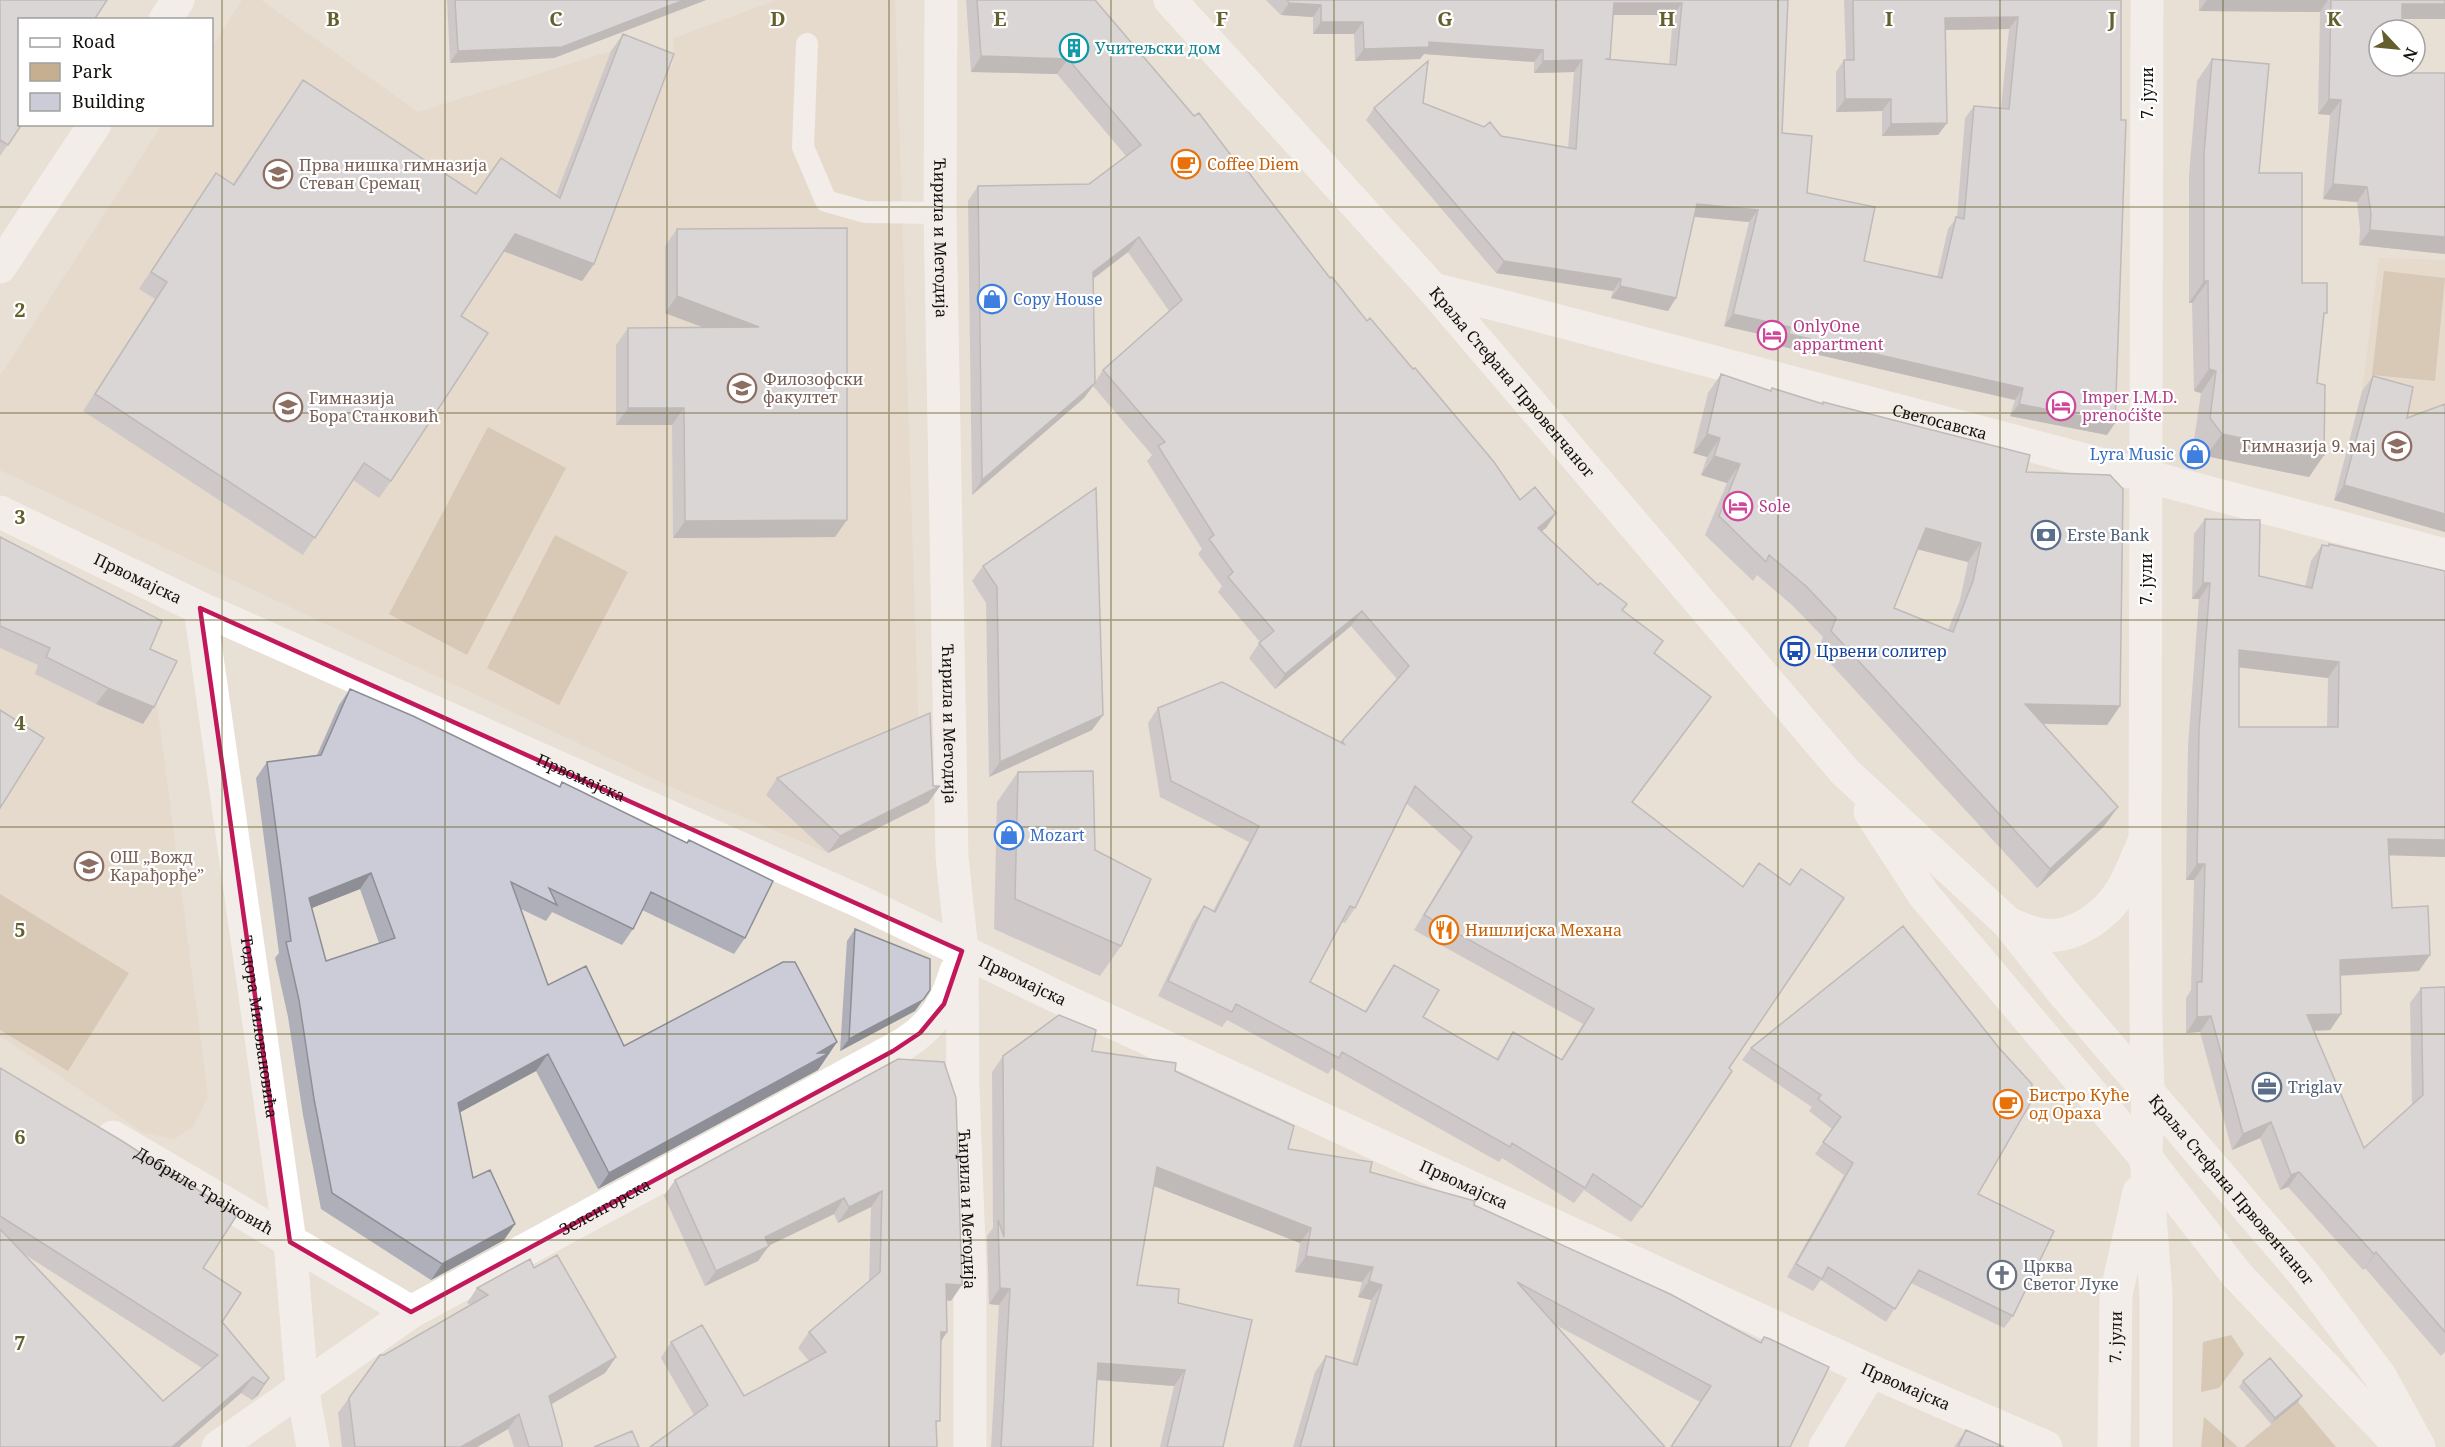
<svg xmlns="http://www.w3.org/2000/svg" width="2445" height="1447" font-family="'Noto Serif',serif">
<rect width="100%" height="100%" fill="#e8dfd5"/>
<path fill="#e3d5c2" d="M 242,0 L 261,0 L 418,112 L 611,51 L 662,71 L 673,66 L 674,38 L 777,0 L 895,0 L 921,806 L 828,853 L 667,785 L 0,470 L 0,376 L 162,125 L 212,124 L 212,47 Z
M 2379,258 L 2445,260 L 2445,532 L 2335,500 L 2362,391 Z
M 0,560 L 138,665 L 156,696 L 208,1097 L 193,1127 L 174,1139 L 144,1133 L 0,1036 Z"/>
<path fill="#c6ae91" d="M 2384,271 L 2445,278 L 2435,381 L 2372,375 Z
M 488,427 L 566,468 L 467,655 L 389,614 Z
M 555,535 L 628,572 L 559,705 L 487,668 Z
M 0,894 L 129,973 L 68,1071 L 0,1030 Z
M 2231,1335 L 2244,1354 L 2219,1388 L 2201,1392 L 2203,1342 Z
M 2298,1402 L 2336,1447 L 2244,1447 Z
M 2204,1417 L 2238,1447 L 2201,1447 Z"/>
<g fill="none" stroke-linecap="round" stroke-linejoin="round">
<path stroke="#fff" stroke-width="22" d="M 807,44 L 803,147 L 826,201 L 865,212 L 940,213"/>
<g stroke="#fff" stroke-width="33">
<path id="s1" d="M 941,0 L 940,213 L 952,857 L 962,951 L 963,1089 L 970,1269 L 970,1447"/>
<path d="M 2147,0 L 2145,840 L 2146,1024 L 2148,1091"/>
<path id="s2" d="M 1433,289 L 1510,308 L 2445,555"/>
<path id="s3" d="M 0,512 L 200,608 L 861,902 L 1068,1002 L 1557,1227 L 1871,1371 L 2046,1447"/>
<path id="s4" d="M 200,608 L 290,1242 L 302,1387 L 313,1447"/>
<path id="s5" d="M 113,1137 L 411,1312"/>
<path id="s6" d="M 218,1447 L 411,1312 L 904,1044 C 934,1025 946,1004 956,971"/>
<path d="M 1825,1447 L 1871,1371"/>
</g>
<g stroke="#fff" stroke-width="33">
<path d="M 2148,1091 L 2146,1158 L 2156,1296 L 2156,1447"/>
<path id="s7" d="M 2114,1447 L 2116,1295 L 2139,1192"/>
</g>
<g stroke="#fff" stroke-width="33">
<path id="s8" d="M 1170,0 L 1433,289 L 1845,772 L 2008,923 L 2061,990 L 2304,1274 L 2380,1376 L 2419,1447"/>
<path d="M 165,20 L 178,0"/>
<path d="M 0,267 L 95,124"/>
<path d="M 1870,812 L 1924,895 L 2146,1158 L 2237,1275 L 2401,1447"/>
<path d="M 2008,923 C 2019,928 2032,934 2044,935 C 2074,939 2106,915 2121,891 C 2131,875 2137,856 2145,840"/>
</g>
</g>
<path fill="#afafb9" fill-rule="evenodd" d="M 0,0 L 20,20 L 20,124 L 22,124 L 0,156 Z
M 447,0 L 706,0 L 554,58 L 450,63 Z
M 966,0 L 1095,0 L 1194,116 L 1236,162 L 1330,278 L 1520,500 L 1556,513 L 1546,528 L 1541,531 L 1622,610 L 1663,641 L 1654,654 L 1700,712 L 1632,803 L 1729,1068 L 1642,1207 L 1631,1222 L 1584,1190 L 1574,1203 L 1502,1158 L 1499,1162 L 1332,1068 L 1328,1074 L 1227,1020 L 1222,1027 L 1158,996 L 1193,922 L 1204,906 L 1213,911 L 1249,842 L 1160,797 L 1148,723 L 1158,708 L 1341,742 L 1397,679 L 1351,626 L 1275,689 L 1249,658 L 1260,642 L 1218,592 L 1222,586 L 1198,554 L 1202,549 L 1147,461 L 1152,455 L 1093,386 L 1084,398 L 972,495 L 968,201 L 978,186 L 1089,184 L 1126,156 L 1057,74 L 971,72 ZM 1128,252 L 1169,311 L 1103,370 L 1095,382 L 1093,279 ZM 1406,803 L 1461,852 L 1414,930 L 1583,1024 L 1561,1060 L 1513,1032 L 1496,1059 L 1423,1017 L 1394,965 L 1384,980 L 1365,1011 L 1310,982 L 1341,922 L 1345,923 L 1355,908 Z
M 1266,0 L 1788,0 L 1782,133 L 1807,193 L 1864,261 L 1937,277 L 1948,229 L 1957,217 L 1965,118 L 1974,106 L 2001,108 L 2009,29 L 1946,30 L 1938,135 L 1882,136 L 1882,111 L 1836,112 L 1836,72 L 1844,60 L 1846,60 L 1844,0 L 2121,0 L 2115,423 L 2107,435 L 2010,416 L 2015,400 L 1780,346 L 1782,339 L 1724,326 L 1749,222 L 1694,217 L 1668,311 L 1611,298 L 1613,291 L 1496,273 L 1366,120 L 1374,108 L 1423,103 L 1501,136 L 1568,148 L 1574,72 L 1534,73 L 1534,62 L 1424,54 L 1420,59 L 1355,61 L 1354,34 L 1313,34 L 1313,17 L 1281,15 ZM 1613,15 L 1673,15 L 1669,65 L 1610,60 Z
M 2199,0 L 2445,0 L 2445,19 L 2402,19 L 2401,73 L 2445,73 L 2445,254 L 2359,245 L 2360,229 L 2357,202 L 2323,199 L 2330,115 L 2318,114 L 2320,12 L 2199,11 Z
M 623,34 L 594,264 L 582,281 L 504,251 L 461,316 L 391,481 L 379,498 L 353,480 L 303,555 L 83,411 L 155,299 L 139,289 L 204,190 L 216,173 L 233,184 L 303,80 L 476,194 L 556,195 L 611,51 Z
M 2212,59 L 2259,173 L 2302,283 L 2324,317 L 2317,383 L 2324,455 L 2309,477 L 2206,456 L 2194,440 L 2201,393 L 2194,391 L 2192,303 L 2189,303 L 2189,175 L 2197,81 Z
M 677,229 L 835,537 L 673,538 L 672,425 L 616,425 L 616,345 L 628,328 L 703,327 L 665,313 L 665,246 Z
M 1721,374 L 1770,391 L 1772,388 L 1822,404 L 1823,402 L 2026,472 L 2120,706 L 2107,725 L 2043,724 L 2118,807 L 2104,826 L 2037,888 L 1818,650 L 1823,637 L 1793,606 L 1757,575 L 1753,581 L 1705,535 L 1727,483 L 1701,475 L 1707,457 L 1693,453 L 1708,393 ZM 1917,549 L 1968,562 L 1960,600 L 1948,630 L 1894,608 Z
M 2373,376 L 2407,418 L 2445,404 L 2445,532 L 2334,500 L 2362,391 Z
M 2205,519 L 2259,576 L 2305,587 L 2311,561 L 2322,545 L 2328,546 L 2329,544 L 2389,855 L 2392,908 L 2419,971 L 2340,976 L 2341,1014 L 2330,1030 L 2314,1031 L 2364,1148 L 2412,1105 L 2410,1003 L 2421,988 L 2445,987 L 2445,1352 L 2441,1356 L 2365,1268 L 2363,1270 L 2288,1187 L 2280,1190 L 2260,1138 L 2232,1150 L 2200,1032 L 2186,1033 L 2186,998 L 2191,990 L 2194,880 L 2186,880 L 2188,746 L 2199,599 L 2192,599 L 2194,534 ZM 2239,667 L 2328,678 L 2327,727 L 2239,727 Z
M 0,537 L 150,649 L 143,724 L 96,704 L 35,674 L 38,665 L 0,648 Z
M 983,566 L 1103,715 L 1092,730 L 989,777 L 986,603 L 972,581 Z
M 350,689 L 559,787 L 562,782 L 687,843 L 689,840 L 745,938 L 734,954 L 642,910 L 633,929 L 622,945 L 552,912 L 546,921 L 521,909 L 548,985 L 624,1046 L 837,1042 L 818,1070 L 598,1189 L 536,1071 L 460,1112 L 473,1178 L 515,1224 L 504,1240 L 431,1280 L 321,1209 L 303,1115 L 288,1017 L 275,958 L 279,953 L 256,778 L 267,762 L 317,755 L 339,705 ZM 360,889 L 379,943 L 326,961 L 311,908 Z
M 1018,772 L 1095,850 L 1121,946 L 1100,976 L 994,929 L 997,802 Z
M 777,778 L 933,786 L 940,786 L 928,803 L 828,853 L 766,795 Z
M 855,929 L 930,990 L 915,1011 L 840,1051 L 847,941 Z
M 1751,1048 L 1978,1194 L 2013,1316 L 2004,1328 L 1911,1283 L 1886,1322 L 1821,1280 L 1813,1291 L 1787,1277 L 1844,1175 L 1815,1154 L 1832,1129 L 1809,1111 L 1812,1107 L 1742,1060 Z
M 1092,1051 L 1175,1071 L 1288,1149 L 1370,1172 L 1474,1205 L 1760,1342 L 1764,1337 L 1790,1447 L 1670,1447 L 1700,1402 L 1554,1324 L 1665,1447 L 1293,1447 L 1315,1372 L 1326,1356 L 1352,1364 L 1371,1300 L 1358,1297 L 1362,1282 L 1295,1272 L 1300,1243 L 1154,1186 L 1137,1285 L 1178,1303 L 1223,1447 L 1160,1447 L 1174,1386 L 1097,1380 L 1093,1447 L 991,1447 L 999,1305 L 989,1304 L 987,1236 L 993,1228 L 992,1072 L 1003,1056 Z
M 898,1059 L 951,1301 L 947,1300 L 940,1342 L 936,1427 L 694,1415 L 661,1358 L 671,1342 L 744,1396 L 809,1361 L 798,1348 L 809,1332 L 869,1281 L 871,1207 L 838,1223 L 834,1214 L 769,1245 L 758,1261 L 705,1286 L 664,1196 L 675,1180 Z
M 0,1068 L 203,1268 L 222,1322 L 269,1378 L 258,1395 L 252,1400 L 241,1393 L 179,1447 L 0,1447 ZM 24,1254 L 157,1339 L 202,1368 L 163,1401 Z
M 534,1268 L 616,1357 L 605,1373 L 551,1404 L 562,1447 L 514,1447 L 508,1429 L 477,1447 L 342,1447 L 338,1413 L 380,1355 L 384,1355 L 470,1305 L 467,1303 L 477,1288 Z
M 2243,1381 L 2298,1402 L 2271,1424 L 2239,1387 Z
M 1966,1430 L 2004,1447 L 1954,1447 Z"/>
<path fill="#8e8f96" d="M 684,0 L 706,0 L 554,58 L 450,63 L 458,51 Z
M 2207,0 L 2328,0 L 2320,12 L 2199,11 Z
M 1289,3 L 1321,5 L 1313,17 L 1281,15 Z
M 1614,3 L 1682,3 L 1673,15 L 1606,15 Z
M 2402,4 L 2445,4 L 2445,19 L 2392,19 Z
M 2018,17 L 2009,29 L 1937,30 L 1945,18 Z
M 1321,22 L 1363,22 L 1354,34 L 1313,34 Z
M 1429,42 L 1543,50 L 1534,62 L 1424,54 L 1420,59 L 1355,61 L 1364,49 Z
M 981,56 L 1068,59 L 1057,74 L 971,72 Z
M 1582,60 L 1574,72 L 1534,73 L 1543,61 Z
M 1845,99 L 1891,99 L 1882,111 L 1836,112 Z
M 2329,99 L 2341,100 L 2330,115 L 2318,114 Z
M 1947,123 L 1938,135 L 1882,136 L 1891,124 Z
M 2333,184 L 2367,187 L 2357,202 L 2323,199 Z
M 1697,204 L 1758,210 L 1749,222 L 1688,216 Z
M 2370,230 L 2445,237 L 2445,254 L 2359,245 Z
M 515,234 L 594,264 L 582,281 L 503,251 Z
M 1139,237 L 1128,252 L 1082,287 L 1093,272 Z
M 1504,261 L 1621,279 L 1613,291 L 1496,273 Z
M 2204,281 L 2208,281 L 2192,303 L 2189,303 Z
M 1620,286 L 1676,298 L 1668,311 L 1611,298 Z
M 677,296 L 759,327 L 747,344 L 665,313 Z
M 1733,314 L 1790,327 L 1782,339 L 1724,326 Z
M 1789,334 L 2023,388 L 2015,400 L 1780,346 Z
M 2209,369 L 2216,371 L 2201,393 L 2194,391 Z
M 1095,383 L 1084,398 L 972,495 L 982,480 Z
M 2019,404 L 2115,423 L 2107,435 L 2010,416 Z
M 628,408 L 684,408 L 672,425 L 616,425 Z
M 1707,434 L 1720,438 L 1707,457 L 1693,453 Z
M 2222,434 L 2324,455 L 2309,477 L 2206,456 Z
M 1714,456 L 1740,464 L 1727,483 L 1701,475 Z
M 2344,485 L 2445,514 L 2445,532 L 2334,500 Z
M 1556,513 L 1546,528 L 1527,543 L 1538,528 Z
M 847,520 L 835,537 L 673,538 L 685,521 Z
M 1926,528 L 1981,543 L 1968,562 L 1912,548 Z
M 2203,583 L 2210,583 L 2199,599 L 2192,599 Z
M 1362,611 L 1351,626 L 1275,689 L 1285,674 Z
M 2239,650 L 2339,662 L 2328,678 L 2228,666 Z
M 108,688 L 154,707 L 143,724 L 96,704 Z
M 1711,697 L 1700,712 L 1621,818 L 1632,802 Z
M 2025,704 L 2120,706 L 2107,725 L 2012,723 Z
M 1103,715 L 1092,730 L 989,777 L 1000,762 Z
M 940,786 L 928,803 L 828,853 L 840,836 Z
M 2118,807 L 2104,826 L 2037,888 L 2050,869 Z
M 2388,839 L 2445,840 L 2445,857 L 2377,855 Z
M 2197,864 L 2205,864 L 2194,880 L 2186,880 Z
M 371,873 L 360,889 L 297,914 L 309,898 Z
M 2430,955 L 2419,971 L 2329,976 L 2340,960 Z
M 930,990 L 915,1011 L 840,1051 L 849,1039 Z
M 2341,1014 L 2330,1030 L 2296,1031 L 2307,1015 Z
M 2211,1016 L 2200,1032 L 2186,1033 L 2197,1017 Z
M 837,1042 L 818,1070 L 598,1189 L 609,1173 Z
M 548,1054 L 536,1071 L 446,1120 L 458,1103 Z
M 2271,1122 L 2260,1138 L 2232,1150 L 2243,1134 Z
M 1157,1167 L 1311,1228 L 1300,1243 L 1146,1183 Z
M 2299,1172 L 2288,1187 L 2280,1190 L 2291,1175 Z
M 882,1191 L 871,1207 L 838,1223 L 849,1207 Z
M 844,1198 L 834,1214 L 754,1253 L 765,1237 Z
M 515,1224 L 504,1240 L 431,1280 L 442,1264 Z
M 769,1246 L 758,1261 L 705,1286 L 716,1271 Z
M 2376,1252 L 2365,1268 L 2363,1270 L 2374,1254 Z
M 1306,1256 L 1373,1267 L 1362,1282 L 1295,1272 Z
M 1369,1281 L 1382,1285 L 1371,1300 L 1358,1297 Z
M 946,1284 L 962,1285 L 951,1301 L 936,1299 Z
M 1000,1288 L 1010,1289 L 999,1305 L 989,1304 Z
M 941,1332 L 947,1332 L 937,1348 Z
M 616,1357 L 605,1373 L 538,1412 L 549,1396 Z
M 1098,1363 L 1185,1370 L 1174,1386 L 1087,1379 Z
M 253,1377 L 241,1393 L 179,1447 L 172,1447 Z
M 269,1378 L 258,1395 L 252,1400 L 264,1384 Z
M 2302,1396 L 2298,1402 L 2271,1424 L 2275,1418 Z
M 519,1414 L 508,1429 L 477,1447 L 461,1447 Z"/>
<path fill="#cbccd7" stroke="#8e8f96" stroke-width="1.5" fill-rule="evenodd" d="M 0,0 L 107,0 L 94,20 L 20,20 L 20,124 L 22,124 L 8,145 L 0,140 Z
M 455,0 L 684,0 L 562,47 L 458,51 Z
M 977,0 L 1095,0 L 1194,116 L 1199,113 L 1236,162 L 1239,160 L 1330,278 L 1332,277 L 1367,321 L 1370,318 L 1413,369 L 1415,368 L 1494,462 L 1520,500 L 1535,487 L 1556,513 L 1538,528 L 1598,585 L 1600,583 L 1627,604 L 1622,610 L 1663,641 L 1654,653 L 1711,697 L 1632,802 L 1743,887 L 1759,863 L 1790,885 L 1801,869 L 1844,898 L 1729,1068 L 1732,1071 L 1642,1207 L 1593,1174 L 1585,1188 L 1512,1143 L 1510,1147 L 1342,1052 L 1339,1058 L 1236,1004 L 1232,1012 L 1168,981 L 1204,906 L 1215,912 L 1259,826 L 1171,781 L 1158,708 L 1222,682 L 1344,744 L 1342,741 L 1409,666 L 1362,611 L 1285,674 L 1259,643 L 1274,631 L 1228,577 L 1233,572 L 1209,539 L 1214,535 L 1158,446 L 1165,442 L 1103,370 L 1182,300 L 1139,237 L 1093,272 L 1095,383 L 982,480 L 978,186 L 1089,184 L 1141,145 L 1068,59 L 981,56 ZM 1415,786 L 1472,837 L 1424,915 L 1594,1009 L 1562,1060 L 1513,1032 L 1498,1060 L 1423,1017 L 1439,990 L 1394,965 L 1366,1012 L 1310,982 L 1350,906 L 1355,908 Z
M 1287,0 L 1788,0 L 1782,133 L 1812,136 L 1807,193 L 1875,207 L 1864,261 L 1942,278 L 1956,217 L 1964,219 L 1974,106 L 2009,109 L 2018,17 L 1945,18 L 1947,123 L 1891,124 L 1891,99 L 1845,99 L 1844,60 L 1854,60 L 1853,0 L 2121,0 L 2121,120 L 2126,120 L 2115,423 L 2019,404 L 2023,388 L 1789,334 L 1790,327 L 1733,314 L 1758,210 L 1697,204 L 1676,298 L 1620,286 L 1621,279 L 1504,261 L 1374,108 L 1428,61 L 1423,103 L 1484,127 L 1490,122 L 1501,136 L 1576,149 L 1582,60 L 1543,61 L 1543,50 L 1429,42 L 1429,47 L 1364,49 L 1363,22 L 1321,22 L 1321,5 L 1289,3 ZM 1614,3 L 1682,3 L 1676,65 L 1605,59 L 1610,59 Z
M 2331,0 L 2445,0 L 2445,4 L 2402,4 L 2402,30 L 2379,30 L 2379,66 L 2401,66 L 2401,73 L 2445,73 L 2445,237 L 2370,230 L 2371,214 L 2367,187 L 2333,184 L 2341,100 L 2329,99 Z
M 623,34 L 674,54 L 594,264 L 515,234 L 461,316 L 488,333 L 391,481 L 364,463 L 315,538 L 95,394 L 167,282 L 151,272 L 216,173 L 234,185 L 303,80 L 476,194 L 501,158 L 560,198 Z
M 2212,59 L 2269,64 L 2259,173 L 2302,173 L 2302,283 L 2327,283 L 2327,313 L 2324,313 L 2317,383 L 2325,385 L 2324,455 L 2222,434 L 2210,418 L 2216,371 L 2209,369 L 2208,281 L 2204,281 L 2204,153 Z
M 847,228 L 847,520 L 685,521 L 684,408 L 628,408 L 628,328 L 759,327 L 677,296 L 677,229 Z
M 1721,374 L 1771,391 L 1772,388 L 1823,404 L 1823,402 L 2030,455 L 2026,472 L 2110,475 L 2123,489 L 2120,706 L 2025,704 L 2118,807 L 2050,869 L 1831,631 L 1836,618 L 1807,587 L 1769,555 L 1766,562 L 1719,516 L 1740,464 L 1714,456 L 1720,438 L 1707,434 ZM 1926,528 L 1981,543 L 1973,581 L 1953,632 L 1894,608 Z
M 2373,376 L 2413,387 L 2407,418 L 2445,404 L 2445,514 L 2344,485 Z
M 1096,488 L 1103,715 L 1000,762 L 997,587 L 983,566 Z
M 2205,519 L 2260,520 L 2259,576 L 2312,588 L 2322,545 L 2329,546 L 2329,544 L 2445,571 L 2445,840 L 2388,839 L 2392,908 L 2428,906 L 2430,955 L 2340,960 L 2341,1014 L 2307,1015 L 2364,1148 L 2423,1095 L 2421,988 L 2445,987 L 2445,1332 L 2376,1252 L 2374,1254 L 2299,1172 L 2291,1175 L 2271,1122 L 2243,1134 L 2211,1016 L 2197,1017 L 2197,982 L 2202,982 L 2205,864 L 2197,864 L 2199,730 L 2210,583 L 2203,583 ZM 2239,650 L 2339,662 L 2338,727 L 2239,727 Z
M 0,537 L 162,621 L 150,649 L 177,661 L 154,707 L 108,688 L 46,657 L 50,648 L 0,626 Z
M 350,689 L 413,716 L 560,787 L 562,782 L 687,843 L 689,840 L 773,881 L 745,938 L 651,892 L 633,929 L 549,888 L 557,905 L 511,882 L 548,985 L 586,966 L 624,1046 L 783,962 L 795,962 L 837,1042 L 818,1053 L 829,1053 L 609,1173 L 548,1054 L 458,1103 L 473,1178 L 490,1170 L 515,1224 L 442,1264 L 332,1193 L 314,1099 L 299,1000 L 286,942 L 291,941 L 267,762 L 321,755 ZM 371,873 L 395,938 L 326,961 L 309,898 Z
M 0,710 L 44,738 L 0,808 Z
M 930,713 L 933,786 L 940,786 L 840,836 L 777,778 Z
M 1093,771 L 1095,850 L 1151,879 L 1121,946 L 1015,899 L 1018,772 Z
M 1903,926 L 1999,1048 L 2032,1084 L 2031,1102 L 1978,1194 L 2054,1231 L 2013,1316 L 1919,1270 L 1895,1309 L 1828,1267 L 1822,1279 L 1796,1264 L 1853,1163 L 1823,1142 L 1841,1117 L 1818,1099 L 1821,1095 L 1751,1048 Z
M 855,929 L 930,959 L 930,990 L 923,1000 L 849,1039 Z
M 1059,1015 L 1096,1030 L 1092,1051 L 1176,1063 L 1175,1071 L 1294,1126 L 1288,1149 L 1372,1162 L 1370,1172 L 1475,1201 L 1474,1205 L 1670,1294 L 1761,1343 L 1764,1337 L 1770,1339 L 1829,1367 L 1790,1447 L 1671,1447 L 1711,1386 L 1517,1282 L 1665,1447 L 1300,1447 L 1326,1356 L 1357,1365 L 1382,1285 L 1369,1281 L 1373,1267 L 1306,1256 L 1311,1228 L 1157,1167 L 1137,1285 L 1179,1289 L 1178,1303 L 1252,1320 L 1223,1447 L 1167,1447 L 1185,1370 L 1098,1363 L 1093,1447 L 1001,1447 L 1010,1289 L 1000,1288 L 998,1220 L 1004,1237 L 1003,1056 Z
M 898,1059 L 944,1062 L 956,1098 L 962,1285 L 946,1284 L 947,1332 L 941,1332 L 940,1421 L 936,1421 L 937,1447 L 650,1447 L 708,1405 L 671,1342 L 702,1325 L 744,1396 L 826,1352 L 809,1332 L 880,1272 L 882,1191 L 849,1207 L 844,1198 L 765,1237 L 769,1246 L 716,1271 L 675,1180 Z
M 0,1068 L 122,1141 L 237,1215 L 203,1268 L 241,1293 L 222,1322 L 269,1378 L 264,1384 L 253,1377 L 172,1447 L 0,1447 L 0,1229 L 163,1401 L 218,1355 L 0,1216 Z
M 557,1255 L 616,1357 L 549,1396 L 562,1443 L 562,1447 L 529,1447 L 519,1414 L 461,1447 L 355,1447 L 349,1398 L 380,1355 L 384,1355 L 488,1295 L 477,1288 L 530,1259 L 534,1268 Z
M 2270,1358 L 2302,1396 L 2275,1418 L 2243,1381 Z
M 1966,1430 L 2004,1447 L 1958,1447 Z
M 632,1431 L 639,1447 L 594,1447 Z"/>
<path d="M0 0H2445V1447H0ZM 200,608 L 962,951 L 944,1004 L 920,1033 L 893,1051 L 411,1312 L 290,1242 Z" fill="#e8dfd5" fill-opacity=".55" fill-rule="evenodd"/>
<path fill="none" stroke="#c2185b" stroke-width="4.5" stroke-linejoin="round" d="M 200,608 L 962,951 L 944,1004 L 920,1033 L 893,1051 L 411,1312 L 290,1242 Z"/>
<path fill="none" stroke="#64602d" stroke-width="1.5" stroke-opacity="0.55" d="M 222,0 L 222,1447M 445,0 L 445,1447M 667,0 L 667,1447M 889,0 L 889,1447M 1111,0 L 1111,1447M 1334,0 L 1334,1447M 1556,0 L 1556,1447M 1778,0 L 1778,1447M 2000,0 L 2000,1447M 2223,0 L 2223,1447M 0,207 L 2445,207M 0,413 L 2445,413M 0,620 L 2445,620M 0,827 L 2445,827M 0,1034 L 2445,1034M 0,1240 L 2445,1240"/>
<defs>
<g id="building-ring" transform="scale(1.5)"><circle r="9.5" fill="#fff" stroke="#0f9aa8" stroke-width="1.5"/><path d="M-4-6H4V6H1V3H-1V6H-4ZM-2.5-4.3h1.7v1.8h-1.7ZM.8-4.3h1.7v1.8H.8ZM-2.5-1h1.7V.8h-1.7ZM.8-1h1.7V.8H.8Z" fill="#0f9aa8"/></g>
<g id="cafe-ring" transform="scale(1.5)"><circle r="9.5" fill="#fff" stroke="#e8710a" stroke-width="1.5"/><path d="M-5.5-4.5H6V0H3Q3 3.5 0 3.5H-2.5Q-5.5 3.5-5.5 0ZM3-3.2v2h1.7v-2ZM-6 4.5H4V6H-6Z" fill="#e8710a"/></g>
<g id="school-ring" transform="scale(1.5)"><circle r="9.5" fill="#fff" stroke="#8d6e63" stroke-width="1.5"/><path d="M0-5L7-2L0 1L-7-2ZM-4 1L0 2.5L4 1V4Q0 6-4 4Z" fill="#8d6e63"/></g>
<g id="shop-ring" transform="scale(1.5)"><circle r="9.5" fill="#fff" stroke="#3f7fe0" stroke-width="1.5"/><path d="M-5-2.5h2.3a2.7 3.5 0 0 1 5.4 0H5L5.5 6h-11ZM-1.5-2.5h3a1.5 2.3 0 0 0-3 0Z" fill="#3f7fe0"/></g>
<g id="hotel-ring" transform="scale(1.5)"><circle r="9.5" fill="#fff" stroke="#d1479c" stroke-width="1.5"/><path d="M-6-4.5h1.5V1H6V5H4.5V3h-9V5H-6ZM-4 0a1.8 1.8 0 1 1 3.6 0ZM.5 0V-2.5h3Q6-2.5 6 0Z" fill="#d1479c"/></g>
<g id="university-ring" transform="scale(1.5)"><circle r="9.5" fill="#fff" stroke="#8d6e63" stroke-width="1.5"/><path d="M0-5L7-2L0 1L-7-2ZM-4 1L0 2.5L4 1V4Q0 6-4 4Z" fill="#8d6e63"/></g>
<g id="bank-ring" transform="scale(1.5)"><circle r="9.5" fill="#fff" stroke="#5c6f8a" stroke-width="1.5"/><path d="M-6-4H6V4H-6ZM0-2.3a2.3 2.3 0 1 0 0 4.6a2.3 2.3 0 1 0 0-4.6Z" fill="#5c6f8a"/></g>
<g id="bus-ring" transform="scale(1.5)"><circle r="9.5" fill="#fff" stroke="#1a4fb4" stroke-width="1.5"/><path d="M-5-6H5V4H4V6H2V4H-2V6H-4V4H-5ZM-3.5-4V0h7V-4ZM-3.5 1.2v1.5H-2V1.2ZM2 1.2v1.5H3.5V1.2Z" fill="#1a4fb4"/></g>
<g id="restaurant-ring" transform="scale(1.5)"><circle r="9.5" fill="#fff" stroke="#e8710a" stroke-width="1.5"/><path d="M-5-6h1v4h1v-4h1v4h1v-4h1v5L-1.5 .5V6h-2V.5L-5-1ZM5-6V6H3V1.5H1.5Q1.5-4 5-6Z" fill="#e8710a"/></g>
<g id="office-ring" transform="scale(1.5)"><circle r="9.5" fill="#fff" stroke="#5c6f8a" stroke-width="1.5"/><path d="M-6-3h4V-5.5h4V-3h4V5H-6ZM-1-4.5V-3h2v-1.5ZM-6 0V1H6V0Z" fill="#5c6f8a"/></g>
<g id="church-ring" transform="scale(1.5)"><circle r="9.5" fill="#fff" stroke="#6b7280" stroke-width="1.5"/><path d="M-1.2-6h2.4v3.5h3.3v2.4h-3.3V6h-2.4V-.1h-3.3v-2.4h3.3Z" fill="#6b7280"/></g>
</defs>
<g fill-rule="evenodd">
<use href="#building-ring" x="1074" y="48"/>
<use href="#cafe-ring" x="1186" y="164"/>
<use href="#school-ring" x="278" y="174"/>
<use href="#shop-ring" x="992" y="299"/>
<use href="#hotel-ring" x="1772" y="335"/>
<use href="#university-ring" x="742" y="388"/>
<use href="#hotel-ring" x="2061" y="406"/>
<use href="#school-ring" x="288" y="407"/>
<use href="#school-ring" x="2397" y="446"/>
<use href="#shop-ring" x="2195" y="454"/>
<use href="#hotel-ring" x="1738" y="506"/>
<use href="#bank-ring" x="2046" y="535"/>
<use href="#bus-ring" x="1795" y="651"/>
<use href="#shop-ring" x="1009" y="835"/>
<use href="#school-ring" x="89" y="866"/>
<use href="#restaurant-ring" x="1444" y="930"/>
<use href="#office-ring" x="2267" y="1087"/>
<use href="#cafe-ring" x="2008" y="1104"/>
<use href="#church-ring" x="2002" y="1275"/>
</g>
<g text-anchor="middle" stroke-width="4.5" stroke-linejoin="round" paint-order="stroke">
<g font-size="16" fill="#0d838f" stroke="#fff" text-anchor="start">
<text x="1095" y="54">Учитељски дом</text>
</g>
<g font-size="16" fill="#14110e" stroke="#fff">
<text transform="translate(2147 93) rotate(-90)" y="6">7. јули</text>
<text dy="6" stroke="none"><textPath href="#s1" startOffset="238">Ћирила и Методија</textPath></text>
<text dy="6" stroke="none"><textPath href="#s8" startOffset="513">Краља Стефана Првовенчаног</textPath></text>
<text dy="6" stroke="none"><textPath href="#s2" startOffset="524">Светосавска</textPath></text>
<text dy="6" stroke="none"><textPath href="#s3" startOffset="153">Првомајска</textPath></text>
<text transform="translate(2146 579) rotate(-90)" y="6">7. јули</text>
<text dy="6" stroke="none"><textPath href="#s1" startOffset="724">Ћирила и Методија</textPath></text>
<text dy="6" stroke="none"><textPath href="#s3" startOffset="639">Првомајска</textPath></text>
<text dy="6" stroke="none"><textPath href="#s3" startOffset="1125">Првомајска</textPath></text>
<text dy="6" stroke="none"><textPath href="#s4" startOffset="423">Тодора Миловановића</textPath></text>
<text dy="6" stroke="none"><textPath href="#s3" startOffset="1611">Првомајска</textPath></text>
<text dy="6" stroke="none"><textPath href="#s8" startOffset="1596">Краља Стефана Првовенчаног</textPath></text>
<text dy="6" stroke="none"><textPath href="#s5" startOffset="106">Добриле Трајковић</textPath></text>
<text dy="6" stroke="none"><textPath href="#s6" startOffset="456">Зеленгорска</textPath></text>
<text dy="6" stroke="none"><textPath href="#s1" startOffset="1210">Ћирила и Методија</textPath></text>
<text dy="6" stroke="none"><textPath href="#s7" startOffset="110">7. јули</textPath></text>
<text dy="6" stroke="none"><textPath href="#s3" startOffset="2097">Првомајска</textPath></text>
</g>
<g font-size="16" fill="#c56008" stroke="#fff" text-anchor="start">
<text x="1207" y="170">Coffee Diem</text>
<text x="1465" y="936">Нишлијска Механа</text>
<text x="2029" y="1101">Бистро Куће<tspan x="2029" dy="18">од Ораха</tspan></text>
</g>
<g font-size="16" fill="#785e54" stroke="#fff" text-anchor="start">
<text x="299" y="171">Прва нишка гимназија<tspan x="299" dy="18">Стеван Сремац</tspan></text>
<text x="763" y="385">Филозофски<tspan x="763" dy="18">факултет</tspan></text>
<text x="309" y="404">Гимназија<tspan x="309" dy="18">Бора Станковић</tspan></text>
<text x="2376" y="452" text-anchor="end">Гимназија 9. мај</text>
<text x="110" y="863">ОШ „Вожд<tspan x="110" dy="18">Карађорђе”</tspan></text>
</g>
<g font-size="16" fill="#366cbe" stroke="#fff" text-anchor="start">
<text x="1013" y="305">Copy House</text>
<text x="2174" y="460" text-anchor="end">Lyra Music</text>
<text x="1030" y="841">Mozart</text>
</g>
<g font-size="16" fill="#b23c85" stroke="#fff" text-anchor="start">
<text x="1793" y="332">OnlyOne<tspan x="1793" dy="18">appartment</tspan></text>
<text x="2082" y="403">Imper I.M.D.<tspan x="2082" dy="18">prenoćište</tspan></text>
<text x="1759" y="512">Sole</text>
</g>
<g font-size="16" fill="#4e5e75" stroke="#fff" text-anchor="start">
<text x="2067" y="541">Erste Bank</text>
<text x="2288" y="1093">Triglav</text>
</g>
<g font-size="16" fill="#164399" stroke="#fff" text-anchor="start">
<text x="1816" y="657">Црвени солитер</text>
</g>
<g font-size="16" fill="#5b616d" stroke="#fff" text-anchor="start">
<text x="2023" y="1272">Црква<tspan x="2023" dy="18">Светог Луке</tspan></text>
</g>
</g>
<g font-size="20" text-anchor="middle" font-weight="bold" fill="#64602d" stroke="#fff" stroke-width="4.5" stroke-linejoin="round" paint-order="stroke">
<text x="333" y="26">B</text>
<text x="556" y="26">C</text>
<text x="778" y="26">D</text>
<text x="1000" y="26">E</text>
<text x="1222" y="26">F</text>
<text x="1445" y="26">G</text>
<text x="1667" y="26">H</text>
<text x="1889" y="26">I</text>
<text x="2112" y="26">J</text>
<text x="2334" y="26">K</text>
<text x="20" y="317">2</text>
<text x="20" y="524">3</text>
<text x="20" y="730">4</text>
<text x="20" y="937">5</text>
<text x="20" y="1144">6</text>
<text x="20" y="1350">7</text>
</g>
<rect x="18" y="18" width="195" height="108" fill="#ffffff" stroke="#a1a09f" stroke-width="1.5"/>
<rect x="30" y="38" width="30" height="9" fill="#ffffff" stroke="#a1a09f" stroke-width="1.5"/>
<text x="72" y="48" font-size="18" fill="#14110e">Road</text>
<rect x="30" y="63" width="30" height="18" fill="#c6ae91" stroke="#a1a09f" stroke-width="1.5"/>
<text x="72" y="78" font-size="18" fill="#14110e">Park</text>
<rect x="30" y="93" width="30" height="18" fill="#cbccd7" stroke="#a1a09f" stroke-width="1.5"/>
<text x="72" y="108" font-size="18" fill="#14110e">Building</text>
<g transform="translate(2397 48) rotate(116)"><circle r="28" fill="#ffffff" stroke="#a1a09f" stroke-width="1.5"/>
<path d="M0-4.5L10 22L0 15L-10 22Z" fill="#64602d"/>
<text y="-9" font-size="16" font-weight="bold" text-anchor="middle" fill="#14110e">N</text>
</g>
</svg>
